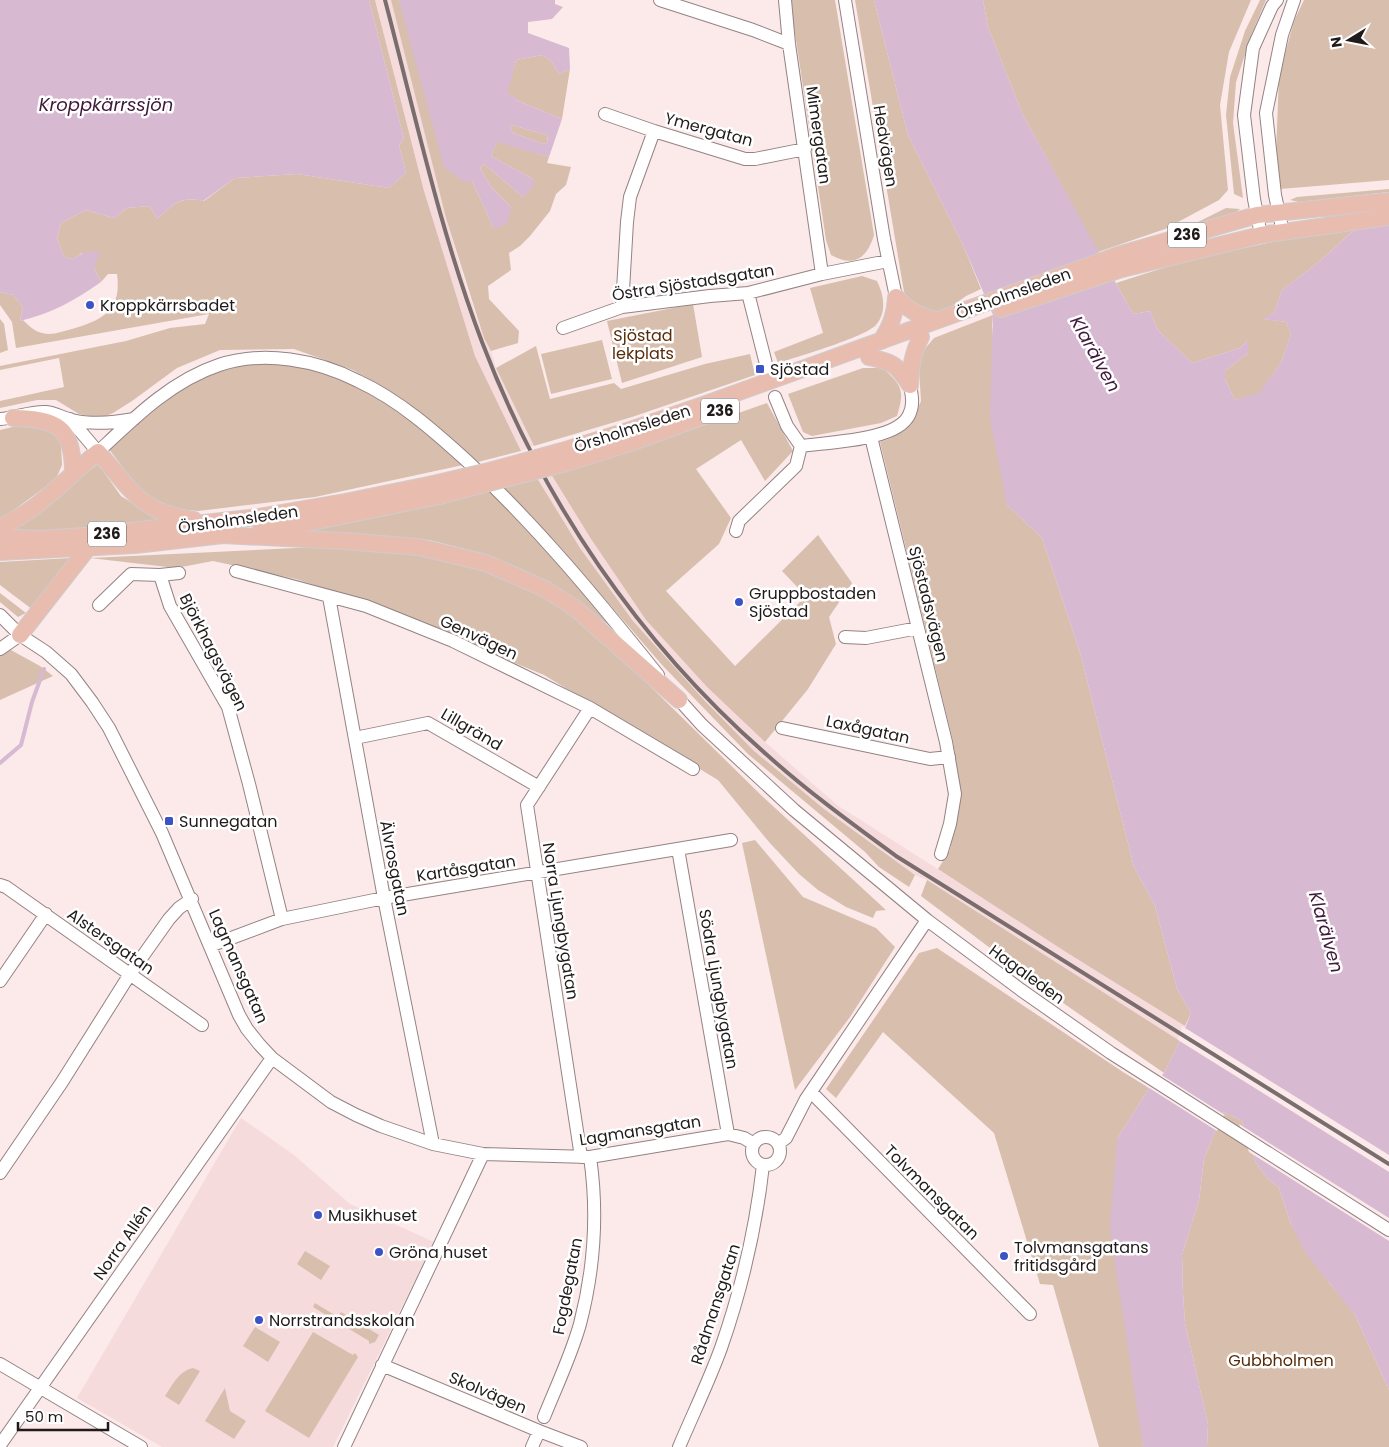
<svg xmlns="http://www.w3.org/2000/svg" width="1389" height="1447" font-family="Poppins,sans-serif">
<rect width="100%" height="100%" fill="#fce9ea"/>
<path fill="#f6dbdc" d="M 375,0 L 391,0 L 446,218 L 466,286 L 484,338 L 491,351 L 496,368 L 534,446 L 521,451 L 475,356 L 424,191 Z
M 551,474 L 591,539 L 646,620 L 707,687 L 765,742 L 837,805 L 1185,1026 L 1180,1041 L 927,880 L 915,875 L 824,809 L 753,750 L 704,700 L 633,621 L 580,548 L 537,478 Z
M 241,1118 L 294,1155 L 350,1204 L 434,1242 L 333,1447 L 162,1447 L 77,1398 Z"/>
<path fill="#d7bead" d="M 369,0 L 375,0 L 424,191 L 475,356 L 521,451 L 478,462 L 435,425 L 386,389 L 353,370 L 294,349 L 220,350 L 177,368 L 132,401 L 113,413 L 101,418 L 79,414 L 56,400 L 37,400 L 0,408 L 0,401 L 64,387 L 59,358 L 0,370 L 0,366 L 126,341 L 170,328 L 205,324 L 209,314 L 16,348 L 12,322 L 0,305 L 0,292 L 13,295 L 23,307 L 20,321 L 23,320 C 28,325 35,332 42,333 C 52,336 63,331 72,329 C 103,320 122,310 117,274 L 108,274 L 101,282 L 94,268 L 82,253 L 73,259 L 64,257 L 57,238 L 61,223 L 86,210 L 114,218 L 127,208 L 150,206 L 157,219 C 173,204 181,196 204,201 L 235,178 L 297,174 L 389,188 L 406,173 L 399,145 L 404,139 Z
M 391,0 L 399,0 L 472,181 L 493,227 L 511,207 L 491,187 L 480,168 L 484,164 L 523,197 L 533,179 L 491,156 L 497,141 L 549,157 L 547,163 L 571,167 L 566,185 L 556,194 L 550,211 L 530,236 L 520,246 L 509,253 L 511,270 L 488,286 L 489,299 L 519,331 L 518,343 L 491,351 L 484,338 L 446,218 Z
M 790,0 L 835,0 L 874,235 C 867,258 854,268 831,255 L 826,240 Z
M 855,0 L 874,0 L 908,135 L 963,245 L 981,289 L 966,296 L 945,311 L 930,312 L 908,299 L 904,292 Z
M 983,0 L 1251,0 L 1229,52 L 1220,105 L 1228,190 L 1219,200 L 1165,229 L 1098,252 L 1023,115 L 988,27 Z
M 1260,0 L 1266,0 L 1252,33 L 1236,82 L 1233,123 L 1243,198 L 1234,194 L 1226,115 L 1230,77 L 1245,31 Z
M 1304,0 L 1389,0 L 1389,180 L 1280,189 L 1276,153 L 1279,76 L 1294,21 Z
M 542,55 L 551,61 L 559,74 L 570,69 L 562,119 L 516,100 L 514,96 L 506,94 L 516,60 Z
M 512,125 L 547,135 L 548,142 L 544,144 L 513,133 L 510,127 Z
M 1389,189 L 1389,192 L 1299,202 L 1290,200 L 1297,197 Z
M 1226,208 L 1240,209 L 1230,218 L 1176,233 Z
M 1356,228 L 1320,261 L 1282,290 L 1274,313 L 1264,319 L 1286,322 L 1291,334 L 1281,363 L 1259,394 L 1235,400 L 1225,379 L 1225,371 L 1248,353 L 1247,341 L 1240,348 L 1192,363 L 1158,330 L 1150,311 L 1133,314 L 1116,283 L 1185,261 L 1277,241 Z
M 862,276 L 877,281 C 884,295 887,312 876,325 C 865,337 797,357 778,363 L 774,352 L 823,333 L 810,288 Z
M 693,304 L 702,357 L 622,383 L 607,321 Z
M 993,315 L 992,326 L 1007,505 L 1042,538 L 1081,656 L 1134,867 L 1155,906 L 1177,989 L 1191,1013 L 1185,1026 L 1066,952 L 938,869 L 950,850 L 960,795 L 953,741 L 880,442 L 891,438 L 911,425 L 921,401 L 919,369 L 923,351 L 934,338 Z
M 0,319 L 4,324 L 8,350 L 0,353 Z
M 602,340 L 612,379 L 551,394 L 541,354 Z
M 536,346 L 550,399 L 614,383 L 621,389 L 705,364 L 750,354 L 755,375 L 632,417 L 534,446 L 496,368 Z
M 267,362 L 317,366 L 361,388 L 419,426 L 463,465 L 315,497 L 198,511 L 167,508 L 143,495 L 109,449 L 166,396 L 204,374 L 234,366 Z
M 863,368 L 883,368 C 902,386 905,390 897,416 L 881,423 L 812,436 L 803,432 L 788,394 Z
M 767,403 L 793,451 L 765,481 L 741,440 L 696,469 L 731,518 L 719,544 L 666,591 L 735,666 L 806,596 L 782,571 L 818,535 L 852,583 L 829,617 L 836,644 L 808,689 L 765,742 L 707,687 L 646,620 L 591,539 L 551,474 L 651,444 Z
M 29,423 L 56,431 L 61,444 L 62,465 L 56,479 L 10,513 L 0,518 L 0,430 Z
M 98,464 L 121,496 L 161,521 L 65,530 L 12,530 Z
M 537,478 L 580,548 L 633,621 L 704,700 L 753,750 L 824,809 L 915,875 L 909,887 L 879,867 L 865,852 L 748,754 L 663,666 L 572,561 L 504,488 Z
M 489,491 L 533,535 L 613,628 L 560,591 L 526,571 L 481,553 L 429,540 L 369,536 L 284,535 L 388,514 Z
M 337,546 L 410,551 L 466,563 L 538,593 L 596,633 L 762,796 L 886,910 L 876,911 L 873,918 L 846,907 L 818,890 L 799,874 L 769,842 L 718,780 L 544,675 L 374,605 L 296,579 L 213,561 L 176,568 L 90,558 Z
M 71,558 L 33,610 L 0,585 L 0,562 Z
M 0,593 L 26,613 L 18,617 L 0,602 Z
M 9,649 L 40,666 L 53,676 L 0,700 L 0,653 Z
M 755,840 L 803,897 L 876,928 L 895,947 L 850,1017 L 795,1090 L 742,843 Z
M 927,880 L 1180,1041 L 1164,1073 L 1066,1005 L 921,896 Z
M 937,948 L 1123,1072 L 1149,1088 L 1117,1139 L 1143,1447 L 1099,1447 L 1053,1285 L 1040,1284 L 994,1133 L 883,1032 L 836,1098 L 826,1089 L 919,953 Z
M 1223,1112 L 1241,1120 L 1256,1163 L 1267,1178 L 1279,1188 L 1291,1224 L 1330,1284 L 1345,1301 L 1355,1315 L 1389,1390 L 1389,1447 L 1207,1447 L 1208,1424 L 1185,1323 L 1183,1293 L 1182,1255 L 1199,1200 L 1204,1159 Z
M 305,1251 L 330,1266 L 321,1280 L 297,1264 Z
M 315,1303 L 338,1317 L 341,1312 L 379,1335 L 375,1342 L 369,1344 L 369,1341 L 313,1307 Z
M 255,1327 L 280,1342 L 268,1362 L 243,1346 Z
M 313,1332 L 353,1355 L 355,1353 L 358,1357 L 309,1438 L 265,1411 Z
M 193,1368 L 200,1371 L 179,1405 L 165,1396 C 173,1384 179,1371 193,1368 Z
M 225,1388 L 230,1411 L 246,1421 L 234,1439 L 205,1421 Z"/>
<path fill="#d7b9d2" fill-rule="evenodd" d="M 0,0 L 369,0 L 404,139 L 399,145 L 406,173 L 389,188 L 297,174 L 235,178 L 203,201 C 181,196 173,204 157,219 L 150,206 L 127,208 L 114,218 L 86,210 L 61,223 L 57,238 L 64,257 L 73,259 C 83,252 89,250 100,252 L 94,268 L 101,282 C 74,301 52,313 20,321 L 23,307 L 13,295 L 0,292 Z
M 399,0 L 555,0 L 555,4 L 563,7 L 552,19 L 528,22 L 528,33 L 569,48 L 570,69 L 559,74 L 551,61 L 542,55 L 516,60 L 507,94 L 515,96 L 516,100 L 562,119 L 549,157 L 497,142 L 491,156 L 533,179 L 534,186 L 523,197 L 484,164 L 480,168 L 491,187 L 511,207 L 508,222 L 498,228 L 493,227 L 472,181 L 466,183 L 444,167 ZM 512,125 L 547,135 L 548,142 L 544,144 L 513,133 L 510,127 Z
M 874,0 L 983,0 L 988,27 L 1023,115 L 1133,314 L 1150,311 L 1158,330 L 1192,363 L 1240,348 L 1248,340 L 1248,353 L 1225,371 L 1225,379 L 1235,400 L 1259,393 L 1281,363 L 1291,334 L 1286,322 L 1263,319 L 1274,313 L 1282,290 L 1320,261 L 1389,198 L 1389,1390 L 1355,1315 L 1307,1255 L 1291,1224 L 1279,1188 L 1267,1178 L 1256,1163 L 1241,1120 L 1223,1112 L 1204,1159 L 1199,1200 L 1182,1255 L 1183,1293 L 1185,1323 L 1208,1424 L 1207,1447 L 1143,1447 L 1110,1229 L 1117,1139 L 1149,1088 L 1164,1073 L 1180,1041 L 1191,1013 L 1177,989 L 1155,906 L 1134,867 L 1081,656 L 1042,538 L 1007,505 L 990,418 L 993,315 L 963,245 L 908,135 Z"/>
<path fill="#fce9ea" d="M 1182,1026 L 1389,1155 L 1389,1172 L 1178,1040 Z
M 1160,1074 L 1228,1117 L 1224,1115 L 1217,1131 L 1146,1086 Z
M 1239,1124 L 1389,1218 L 1389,1241 L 1249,1152 Z"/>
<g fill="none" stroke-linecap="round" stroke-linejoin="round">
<path stroke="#d7b9d2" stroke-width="4" d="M 0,763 L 21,745 L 32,702 L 44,669"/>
<g stroke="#948384" stroke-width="14">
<path id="minor" d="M 660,0 L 753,30 L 789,44
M 785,0 L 789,44 L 822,274
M 845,0 L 884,239 L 896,297
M 605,114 L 654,131 L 745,159 L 755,159 L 805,149
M 1283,232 L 1275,195 L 1266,113 L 1282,35 L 1294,0
M 1261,235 L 1254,199 L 1244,115 L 1253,48 L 1272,6 L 1277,0
M 748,293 L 767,368
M 622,307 L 627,222 L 630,197 L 654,131
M 563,328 L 622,307 L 710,296 L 748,293 L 822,274 L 888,261
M 775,397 L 787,426 L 801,446
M 0,419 C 15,418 31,411 46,412 C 56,413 63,418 72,420 C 93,425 113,423 134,419
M 70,419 L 98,452 C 134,418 171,381 219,365 C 264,350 317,360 358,381 C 399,400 434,431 467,461 C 537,526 598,600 658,675
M 871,437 L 946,742 L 955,794 L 950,824 L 941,854
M 801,446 C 828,442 897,441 909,415 C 914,405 912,396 910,385
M 736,531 L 739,521 L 796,466 L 801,446
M 236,571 L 366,606 L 453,641 L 590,708 L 693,769
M 160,575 L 170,606 L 228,707 L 249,784 L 282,919
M 329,597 L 384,898 L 433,1144
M 99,605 L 131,574 L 160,575 L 179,573
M 0,615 L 20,635 L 46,652 L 71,674 L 92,702 L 109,728 L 162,833 L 239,1015 L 247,1029 L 259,1044 L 272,1058 L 331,1102 L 356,1115 L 381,1126 L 433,1144 L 483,1154 L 590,1157 L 728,1134 L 744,1138 L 754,1144
M 845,637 L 866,638 L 918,628
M 0,649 L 20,635
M 674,694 L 702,725 L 794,810 L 927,920 L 1021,990 L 1111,1053 L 1389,1230
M 782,728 L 930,759 L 949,757
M 355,738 L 428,723 L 539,787
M 678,849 L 728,1134
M 0,885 L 6,887 L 202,1025
M 210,946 L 282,919 L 384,898 L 731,840
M 0,981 L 46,914
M 811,1092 L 1030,1314
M752 1151a14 14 0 1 1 28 0a14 14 0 1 1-28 0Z
M 778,1144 L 786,1138 L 806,1099 L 927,920
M 581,1157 L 527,805 L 590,708
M 0,1173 L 62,1082 L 130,974 L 169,919 L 179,908 L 192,899
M 0,1364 L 141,1447
M 382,1365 L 539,1431 L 581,1447
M 544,1417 C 556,1387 571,1356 580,1324 C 594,1270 598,1212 590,1157
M 0,1445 L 272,1058
M 344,1447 L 483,1154
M 532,1447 L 539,1431
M 679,1447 C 693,1414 709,1381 721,1348 C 742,1288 756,1228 763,1165"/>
</g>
<g stroke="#cecdcd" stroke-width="18">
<path id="major" d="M 896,297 C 908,310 919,316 936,320
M 1001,309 L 1122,269 L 1261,235 L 1389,217
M 881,341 C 891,326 895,314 896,297
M 869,357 C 893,362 896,364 910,385
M 910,385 C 911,366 912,355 921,337
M 13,418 C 55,419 73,425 73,473
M 562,451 L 630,430 L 703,405 L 1118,255 L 1257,215 L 1389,201
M 570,462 L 633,442 L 726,408
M 0,527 C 38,511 66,478 98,452 C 132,490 139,512 194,520
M 261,530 L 317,521 L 439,496
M 222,535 L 344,541 L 419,547 L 486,563 L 545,589 L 575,608 L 679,700
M 0,537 L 39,539 L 84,536 L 258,517 L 345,502 L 433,484
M 0,552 L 135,545 L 232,534
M 20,635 L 88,548"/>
</g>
<use href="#minor" stroke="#fff" stroke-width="12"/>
<use href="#major" stroke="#e9bcb0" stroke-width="16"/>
<path stroke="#796d6e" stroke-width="4" d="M 385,0 C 415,114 440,231 482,342 C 542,500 639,643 766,754 C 807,791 851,823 896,856 L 1389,1164"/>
<g stroke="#cecdcd" stroke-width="18" stroke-linecap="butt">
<path id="major-bridge" d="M 433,484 L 489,471 L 562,451
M 439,496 L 570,462"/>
</g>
<use href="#major-bridge" stroke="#e9bcb0" stroke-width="16"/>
</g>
<g fill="#3b53c5" stroke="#fff" stroke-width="2">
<circle cx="90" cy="305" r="5"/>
<rect x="755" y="364" width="10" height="10" rx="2.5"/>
<circle cx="739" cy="602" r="5"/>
<rect x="164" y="816" width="10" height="10" rx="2.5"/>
<circle cx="318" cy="1215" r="5"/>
<circle cx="379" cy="1252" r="5"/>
<circle cx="1004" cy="1256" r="5"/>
<circle cx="259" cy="1320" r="5"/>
</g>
<g text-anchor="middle" stroke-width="5" stroke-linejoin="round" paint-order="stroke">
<g fill="#fff" stroke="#635f5f" stroke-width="1">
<rect x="1168" y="222.5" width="38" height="25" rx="4"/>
<rect x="701" y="398.5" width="38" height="25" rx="4"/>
<rect x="88" y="521.5" width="38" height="25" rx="4"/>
</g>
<g font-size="15" font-weight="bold" fill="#201a1a">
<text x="1187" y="240">236</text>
<text x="720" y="416">236</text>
<text x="107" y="539">236</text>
</g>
<g font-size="16" fill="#201a1a" stroke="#fff">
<text transform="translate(709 129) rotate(15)" y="6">Ymergatan</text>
<text transform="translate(819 135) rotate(82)" y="6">Mimergatan</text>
<text transform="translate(886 146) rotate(81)" y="6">Hedvägen</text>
<text transform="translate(693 282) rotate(-9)" y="6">Östra Sjöstadsgatan</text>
<text transform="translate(1013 293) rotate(-20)" y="6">Örsholmsleden</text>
<text transform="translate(632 428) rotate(-18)" y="6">Örsholmsleden</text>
<text transform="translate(238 519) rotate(-8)" y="6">Örsholmsleden</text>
<text transform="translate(929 604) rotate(76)" y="6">Sjöstadsvägen</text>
<text transform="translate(479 637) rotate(25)" y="6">Genvägen</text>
<text transform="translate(214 652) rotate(63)" y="6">Björkhagsvägen</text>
<text transform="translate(472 729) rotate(30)" y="6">Lillgränd</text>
<text transform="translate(868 729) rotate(12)" y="6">Laxågatan</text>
<text transform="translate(395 868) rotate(79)" y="6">Älvrosgatan</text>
<text transform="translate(466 868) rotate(-9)" y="6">Kartåsgatan</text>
<text transform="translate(561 921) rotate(81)" y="6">Norra Ljungbygatan</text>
<text transform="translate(111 941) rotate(35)" y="6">Alstersgatan</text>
<text transform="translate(239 966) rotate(66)" y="6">Lagmansgatan</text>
<text transform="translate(1027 974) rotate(36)" y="6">Hagaleden</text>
<text transform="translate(719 989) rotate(80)" y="6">Södra Ljungbygatan</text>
<text transform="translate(640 1130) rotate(-9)" y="6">Lagmansgatan</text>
<text transform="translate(932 1192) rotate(45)" y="6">Tolvmansgatan</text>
<text transform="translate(122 1242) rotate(-55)" y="6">Norra Allén</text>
<text transform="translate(567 1286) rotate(-79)" y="6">Fogdegatan</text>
<text transform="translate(715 1304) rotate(-72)" y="6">Rådmansgatan</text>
<text transform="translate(488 1392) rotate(23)" y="6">Skolvägen</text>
</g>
<g font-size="16" fill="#201a1a" stroke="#fff" text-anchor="start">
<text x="100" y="311">Kroppkärrsbadet</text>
<text x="770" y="375">Sjöstad</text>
<text x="749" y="599">Gruppbostaden<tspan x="749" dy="18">Sjöstad</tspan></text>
<text x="179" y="827">Sunnegatan</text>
<text x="328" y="1221">Musikhuset</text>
<text x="1014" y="1253">Tolvmansgatans<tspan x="1014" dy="18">fritidsgård</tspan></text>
<text x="389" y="1258">Gröna huset</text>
<text x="269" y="1326">Norrstrandsskolan</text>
</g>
<g font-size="16" fill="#572c08" stroke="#fff">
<text x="643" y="341">Sjöstad<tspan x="643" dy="18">lekplats</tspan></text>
<text x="1281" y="1366">Gubbholmen</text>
</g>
<g font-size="18" font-style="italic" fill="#3f193b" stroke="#fff">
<text x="106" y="111">Kroppkärrssjön</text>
<text transform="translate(1095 354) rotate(61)" y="6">Klarälven</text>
<text transform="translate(1326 932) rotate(74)" y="6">Klarälven</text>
</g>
</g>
<g transform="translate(1349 40) rotate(260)" stroke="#ffffff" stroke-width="4" paint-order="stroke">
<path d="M0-4L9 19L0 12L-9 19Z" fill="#201a1a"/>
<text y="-8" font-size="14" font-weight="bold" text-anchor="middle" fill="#201a1a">N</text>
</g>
<path d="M18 1422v8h90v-8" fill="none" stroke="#201a1a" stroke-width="2.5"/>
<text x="25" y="1422" font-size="15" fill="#201a1a" stroke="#ffffff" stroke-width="4" paint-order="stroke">50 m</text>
</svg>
